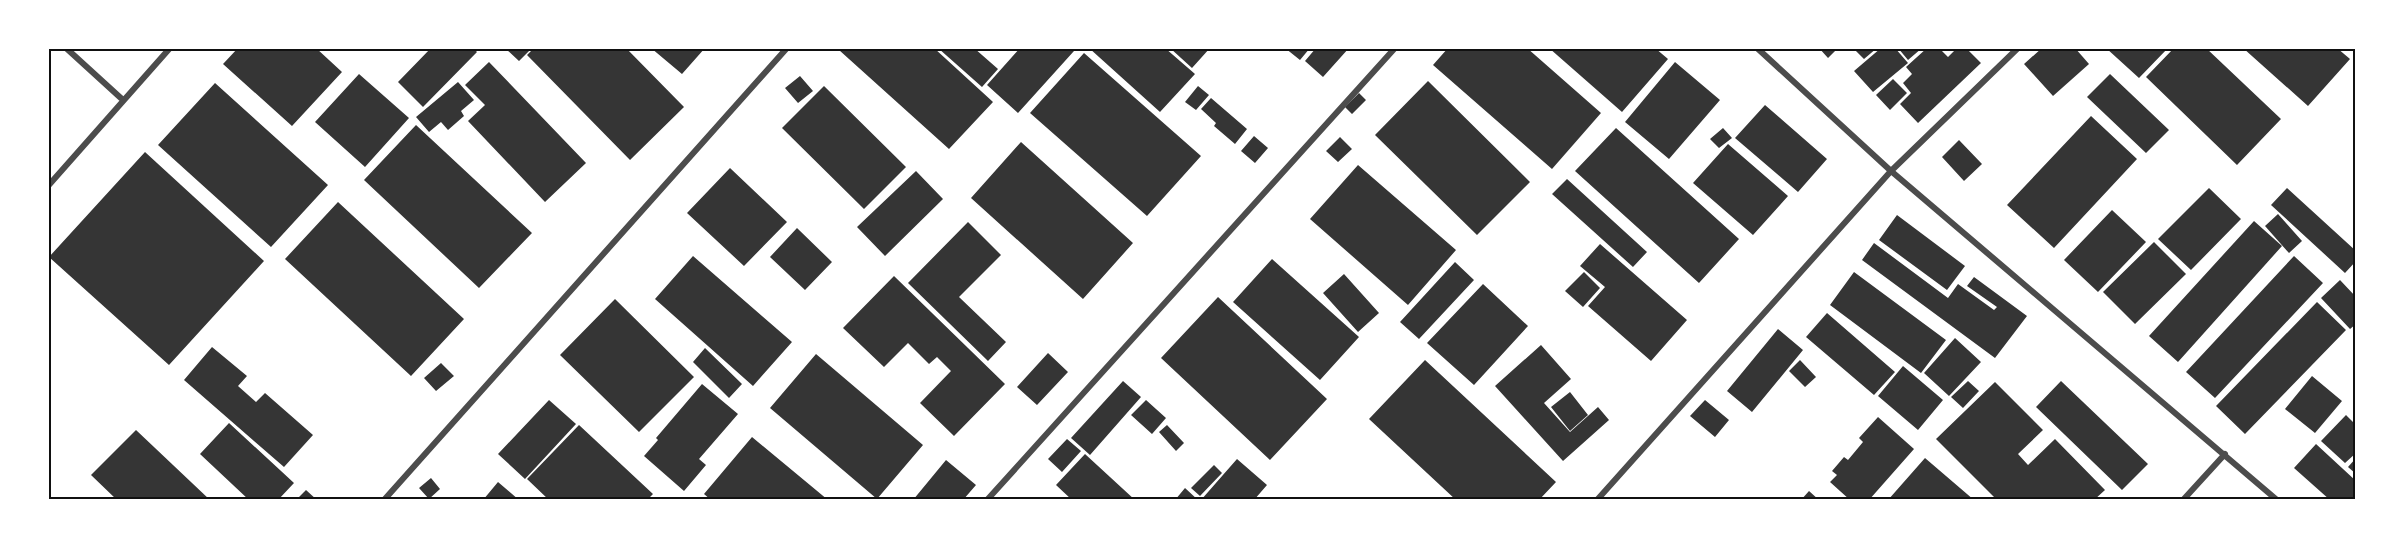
<svg xmlns="http://www.w3.org/2000/svg" width="2404" height="548" font-family="Lato,sans-serif">
<rect width="100%" height="100%" fill="#fff"/>
<path fill="#353535" d="M 238,48 L 316,48 L 342,72 L 292,126 L 223,64 Z
M 431,48 L 473,48 L 477,52 L 423,107 L 398,82 Z
M 505,48 L 532,48 L 519,61 Z
M 534,48 L 626,48 L 684,107 L 630,160 L 527,55 Z
M 651,48 L 705,48 L 682,74 Z
M 841,48 L 934,48 L 993,102 L 949,149 L 839,50 Z
M 938,48 L 974,48 L 998,69 L 982,87 Z
M 1020,48 L 1071,48 L 1074,51 L 1018,113 L 987,85 Z
M 1089,48 L 1165,48 L 1195,74 L 1160,112 Z
M 1170,48 L 1210,48 L 1192,68 Z
M 1285,48 L 1310,48 L 1300,60 Z
M 1316,48 L 1349,48 L 1323,77 L 1305,61 Z
M 1448,48 L 1527,48 L 1601,113 L 1552,169 L 1433,65 Z
M 1549,48 L 1655,48 L 1668,59 L 1622,112 Z
M 1819,48 L 1838,48 L 1828,58 Z
M 1853,48 L 1877,48 L 1864,59 Z
M 1881,48 L 1895,48 L 1908,63 L 1873,92 L 1854,71 Z
M 1898,48 L 1922,48 L 1908,60 Z
M 1927,48 L 1939,48 L 1948,57 L 1957,48 L 1966,48 L 1981,63 L 1918,123 L 1900,104 L 1911,93 L 1903,83 L 1912,74 L 1906,67 Z
M 2042,48 L 2075,48 L 2089,64 L 2053,96 L 2024,64 Z
M 2106,48 L 2168,48 L 2139,78 Z
M 2174,48 L 2206,48 L 2281,119 L 2237,165 L 2146,77 Z
M 2243,48 L 2337,48 L 2350,59 L 2308,106 Z
M 1084,53 L 1201,156 L 1147,216 L 1030,113 Z
M 489,62 L 586,163 L 545,202 L 468,121 L 485,105 L 465,85 Z
M 1675,62 L 1720,100 L 1669,159 L 1625,122 Z
M 359,74 L 409,118 L 365,167 L 315,122 Z
M 2110,74 L 2169,130 L 2146,153 L 2087,97 Z
M 800,76 L 813,91 L 798,103 L 785,88 Z
M 1893,79 L 1907,93 L 1890,110 L 1876,95 Z
M 1428,81 L 1530,182 L 1477,235 L 1375,135 Z
M 458,82 L 474,100 L 461,111 L 464,116 L 448,130 L 441,122 L 429,132 L 416,117 Z
M 215,83 L 328,185 L 271,247 L 158,145 Z
M 824,86 L 906,167 L 864,209 L 782,128 Z
M 1198,86 L 1209,95 L 1196,110 L 1185,102 Z
M 1359,93 L 1366,100 L 1352,114 L 1345,107 Z
M 1211,98 L 1247,129 L 1235,144 L 1214,126 L 1216,123 L 1201,109 Z
M 1765,105 L 1827,159 L 1798,192 L 1735,138 Z
M 2091,116 L 2137,159 L 2054,248 L 2007,205 Z
M 416,125 L 532,233 L 479,288 L 364,180 Z
M 1616,128 L 1739,239 L 1699,283 L 1575,171 Z
M 1723,128 L 1732,138 L 1719,148 L 1710,139 Z
M 1254,136 L 1268,148 L 1255,163 L 1241,151 Z
M 1340,137 L 1352,149 L 1338,162 L 1326,151 Z
M 1959,140 L 1982,164 L 1964,181 L 1942,157 Z
M 1021,142 L 1133,243 L 1083,299 L 971,198 Z
M 1728,144 L 1788,196 L 1753,235 L 1693,183 Z
M 145,152 L 264,261 L 169,365 L 49,257 Z
M 1358,165 L 1456,250 L 1408,305 L 1310,219 Z
M 730,168 L 787,222 L 744,266 L 687,213 Z
M 916,171 L 943,199 L 885,256 L 857,227 Z
M 1567,179 L 1647,252 L 1633,267 L 1552,194 Z
M 2209,188 L 2241,219 L 2191,270 L 2158,239 Z
M 2287,188 L 2356,251 L 2356,261 L 2345,273 L 2271,205 Z
M 338,202 L 464,319 L 411,376 L 285,259 Z
M 2112,210 L 2146,242 L 2098,292 L 2064,260 Z
M 2278,214 L 2302,241 L 2289,253 L 2265,226 Z
M 1897,215 L 1965,266 L 1947,290 L 1879,240 Z
M 2254,221 L 2282,246 L 2178,362 L 2149,336 Z
M 968,222 L 1001,255 L 959,297 L 1006,342 L 988,361 L 908,283 Z
M 797,228 L 832,262 L 805,290 L 770,257 Z
M 2154,242 L 2186,274 L 2135,324 L 2103,292 Z
M 1874,243 L 1948,298 L 1958,284 L 1994,310 L 1997,307 L 1967,286 L 1974,277 L 2027,316 L 1995,358 L 1862,260 Z
M 1600,244 L 1687,320 L 1651,361 L 1588,306 L 1605,287 L 1580,266 Z
M 693,256 L 792,342 L 753,386 L 655,299 Z
M 2294,256 L 2323,283 L 2215,398 L 2186,372 Z
M 1272,259 L 1359,337 L 1320,380 L 1233,302 Z
M 1455,262 L 1474,280 L 1419,339 L 1400,322 Z
M 1584,272 L 1600,288 L 1583,307 L 1565,291 Z
M 1854,272 L 1946,340 L 1921,373 L 1830,305 Z
M 1344,274 L 1379,313 L 1358,332 L 1323,293 Z
M 894,276 L 1005,384 L 954,436 L 920,403 L 951,371 L 937,357 L 929,364 L 908,343 L 884,367 L 843,328 Z
M 2340,280 L 2356,297 L 2356,324 L 2350,329 L 2321,298 Z
M 1483,284 L 1528,326 L 1474,385 L 1427,343 Z
M 1218,297 L 1327,399 L 1270,460 L 1161,358 Z
M 615,299 L 694,377 L 639,432 L 560,355 Z
M 2317,302 L 2346,330 L 2245,434 L 2216,406 Z
M 1827,313 L 1895,372 L 1874,395 L 1806,337 Z
M 1778,329 L 1803,350 L 1752,412 L 1727,391 Z
M 1955,338 L 1981,362 L 1949,396 L 1924,373 Z
M 1541,345 L 1571,379 L 1544,403 L 1570,432 L 1598,407 L 1609,420 L 1563,461 L 1495,386 Z
M 212,347 L 247,376 L 238,386 L 256,402 L 265,393 L 313,435 L 284,467 L 184,380 Z
M 705,348 L 742,384 L 729,398 L 693,362 Z
M 1048,353 L 1068,372 L 1037,405 L 1017,387 Z
M 816,354 L 923,445 L 877,499 L 770,408 Z
M 1425,360 L 1556,482 L 1539,500 L 1456,500 L 1369,419 Z
M 1800,360 L 1816,377 L 1805,387 L 1789,371 Z
M 441,363 L 454,376 L 436,391 L 424,378 Z
M 1903,366 L 1943,400 L 1918,430 L 1878,396 Z
M 2312,376 L 2342,401 L 2315,433 L 2285,409 Z
M 1123,381 L 1141,397 L 1090,455 L 1071,438 Z
M 1968,381 L 1979,391 L 1963,408 L 1951,397 Z
M 2061,381 L 2148,464 L 2122,490 L 2036,407 Z
M 1995,382 L 2043,430 L 2018,454 L 2028,465 L 2055,439 L 2105,490 L 2094,500 L 1997,500 L 1936,439 Z
M 702,384 L 738,414 L 699,459 L 706,465 L 684,491 L 644,456 L 658,440 L 656,438 Z
M 1570,392 L 1588,415 L 1570,431 L 1551,407 Z
M 549,400 L 576,424 L 525,479 L 498,454 Z
M 1146,400 L 1166,418 L 1152,434 L 1131,415 Z
M 1705,400 L 1729,420 L 1715,437 L 1690,416 Z
M 2346,415 L 2356,425 L 2356,453 L 2345,463 L 2321,441 Z
M 1878,417 L 1914,449 L 1869,500 L 1850,500 L 1830,482 L 1837,475 L 1832,471 L 1844,457 L 1848,460 L 1863,442 L 1859,438 Z
M 229,423 L 294,483 L 278,500 L 249,500 L 200,454 Z
M 579,425 L 653,494 L 647,500 L 549,500 L 527,479 Z
M 1167,425 L 1184,443 L 1176,451 L 1159,432 Z
M 136,430 L 210,500 L 117,500 L 91,475 Z
M 752,437 L 828,500 L 711,500 L 704,494 Z
M 1067,439 L 1081,451 L 1062,472 L 1048,459 Z
M 2316,444 L 2356,481 L 2356,500 L 2330,500 L 2294,468 Z
M 1085,454 L 1135,500 L 1072,500 L 1056,485 Z
M 1925,458 L 1974,500 L 1888,500 Z
M 2356,458 L 2356,474 L 2348,467 Z
M 1237,459 L 1267,485 L 1254,500 L 1201,500 Z
M 946,460 L 976,485 L 963,500 L 913,500 Z
M 1214,465 L 1222,473 L 1200,496 L 1191,488 Z
M 431,478 L 440,489 L 429,499 L 419,488 Z
M 498,482 L 519,500 L 483,500 Z
M 1185,488 L 1198,500 L 1175,500 Z
M 306,490 L 317,500 L 296,500 Z
M 1809,491 L 1819,500 L 1801,500 Z"/>
<g fill="none" stroke-linecap="round" stroke-linejoin="round">
<path stroke="#4c4c4c" stroke-width="6" d="M 66,48 L 123,100
M 1757,48 L 1891,171 L 2277,500
M 48,186 L 170,48
M 384,500 L 787,48
M 987,500 L 1395,48
M 1597,500 L 1891,171 L 2018,48
M 2183,500 L 2225,454"/>
</g>
<rect width="2404" height="548" fill="none" stroke="#ffffff" stroke-width="99"/>
<rect x="50" y="50" width="2304" height="448" fill="none" stroke="#111" stroke-width="2"/>
</svg>
